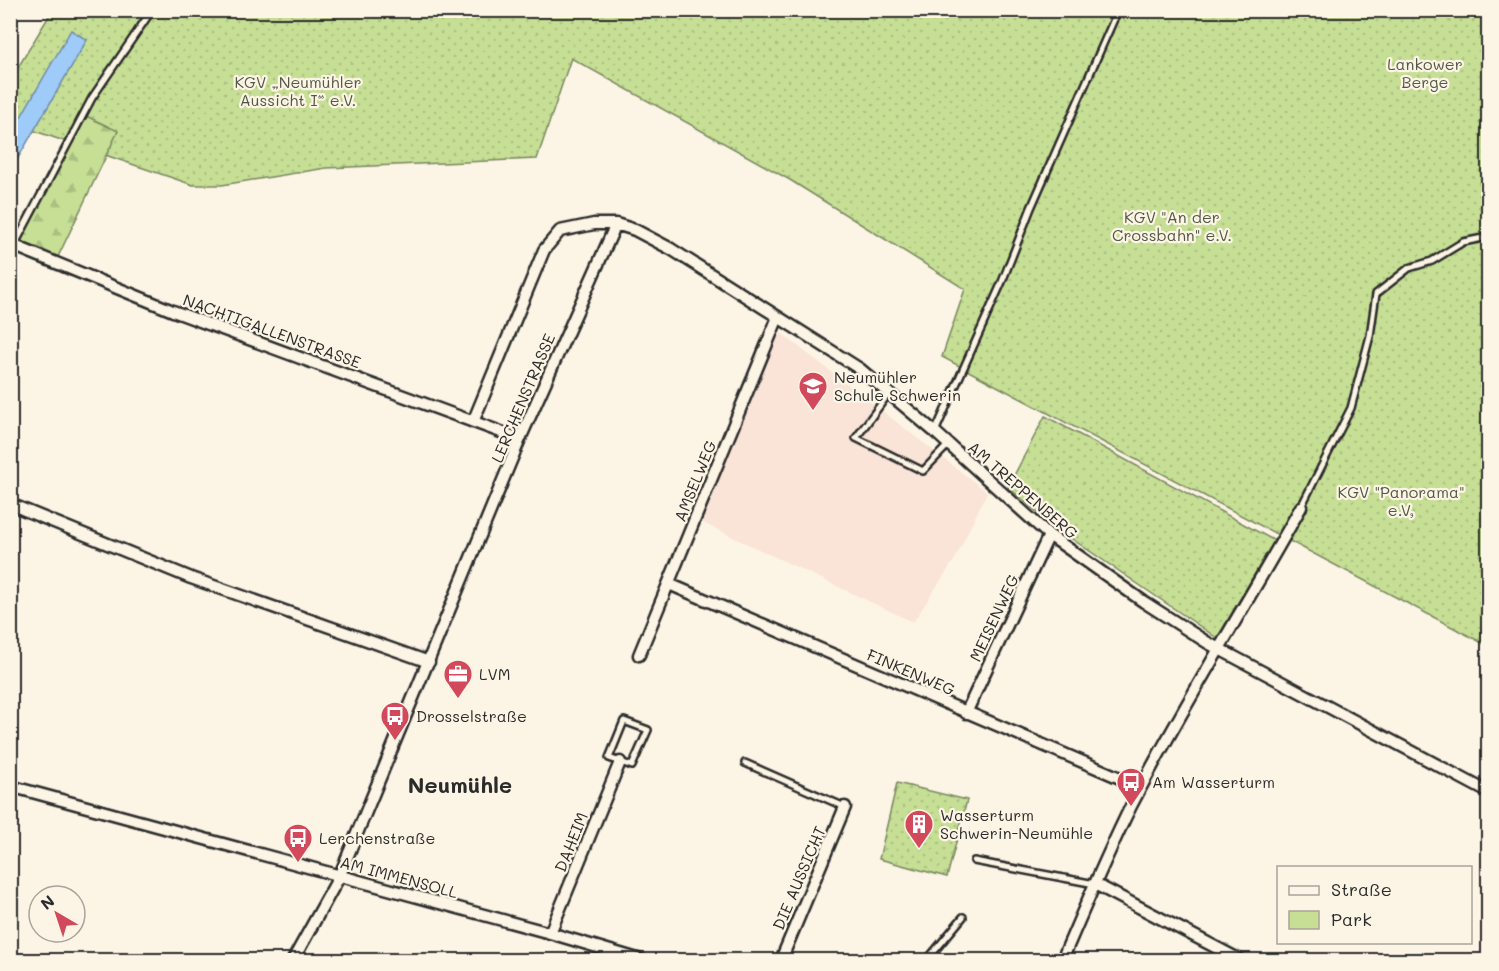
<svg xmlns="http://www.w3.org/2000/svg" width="1499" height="971" font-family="Mali,sans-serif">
<defs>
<pattern id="green-dots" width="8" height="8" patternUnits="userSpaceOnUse" patternTransform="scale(1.5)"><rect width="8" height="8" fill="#c6df95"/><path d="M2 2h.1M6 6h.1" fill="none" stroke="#aac081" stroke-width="1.8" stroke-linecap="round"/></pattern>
<pattern id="forest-firs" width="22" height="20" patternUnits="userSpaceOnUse" patternTransform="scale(1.5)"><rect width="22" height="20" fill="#c6df95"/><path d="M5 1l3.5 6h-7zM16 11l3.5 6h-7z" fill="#aac081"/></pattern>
</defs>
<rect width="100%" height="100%" fill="#fcf5e5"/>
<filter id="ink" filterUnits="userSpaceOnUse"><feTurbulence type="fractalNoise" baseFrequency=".0167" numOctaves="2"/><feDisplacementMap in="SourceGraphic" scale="12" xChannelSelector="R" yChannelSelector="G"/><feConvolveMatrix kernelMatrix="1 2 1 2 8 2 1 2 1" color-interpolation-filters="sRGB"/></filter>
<g filter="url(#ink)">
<path fill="#fae3d7" d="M 777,330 L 987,492 L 955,559 L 913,622 L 699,521 Z"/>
<path fill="url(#green-dots)" stroke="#788560" stroke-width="1.5" d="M 52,11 L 1488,11 L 1488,646 L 942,357 L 965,289 L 790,180 L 571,58 L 537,159 L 326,168 L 222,185 L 193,185 L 23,127 L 11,148 L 11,79 Z
M 1045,416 L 1275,541 L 1217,638 L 1053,526 L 1008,487 Z
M 897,783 L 967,800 L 947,877 L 879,859 Z"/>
<path fill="url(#forest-firs)" stroke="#788560" stroke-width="1.5" d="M 84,115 L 118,131 L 55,263 L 15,246 L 11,253 L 11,245 L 14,246 Z"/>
<path fill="#9ecbf8" stroke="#708ba6" stroke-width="1.5" d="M 71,30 L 87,40 L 11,170 L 11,134 Z"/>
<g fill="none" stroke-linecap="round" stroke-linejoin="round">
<g stroke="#2b2b2b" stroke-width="10">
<path id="lane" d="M 14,246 L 92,98 L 152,10
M 889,393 L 856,438 L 923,471 L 948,445
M 935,432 L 1002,282 L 1031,208 L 1118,10
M 1301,507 L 1351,408 L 1370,336 L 1376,294 L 1409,268 L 1432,261 L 1463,242 L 1488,237
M 624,721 L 648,730 L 632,766 L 609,758 Z
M 745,763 L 845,807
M 974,861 L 1095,884
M 927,960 L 963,917"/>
</g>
<g stroke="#2b2b2b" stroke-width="15">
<path id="street" d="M 10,244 L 173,311 L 520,439
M 473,422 L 544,250 L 560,231 L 594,224 L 616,224 L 635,230 L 671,249 L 860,369 L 935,432 L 1049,535 L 1144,602 L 1208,643 L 1488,792
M 10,504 L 191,578 L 429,662
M 669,584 L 1141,787
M 639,655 L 778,317
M 966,713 L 1049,535
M 10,786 L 550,933 L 641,960
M 1095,884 L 1240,960
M 550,933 L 620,762
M 293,960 L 339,877 L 520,439 L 616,224
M 781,960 L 845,807
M 1062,960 C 1084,909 1106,856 1131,806 C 1184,704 1245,607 1301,507"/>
</g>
<use href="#lane" stroke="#fcf5e5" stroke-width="5"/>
<use href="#street" stroke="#fcf5e5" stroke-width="10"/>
</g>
</g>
<defs>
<g id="school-pin" transform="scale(1.5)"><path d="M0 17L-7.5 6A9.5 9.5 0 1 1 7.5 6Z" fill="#d1495b" stroke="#fcf5e5"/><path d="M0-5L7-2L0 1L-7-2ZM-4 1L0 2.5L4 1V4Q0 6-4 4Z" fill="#fff"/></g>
<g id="office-pin" transform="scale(1.5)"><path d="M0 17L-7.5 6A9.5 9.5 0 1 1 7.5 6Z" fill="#d1495b" stroke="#fcf5e5"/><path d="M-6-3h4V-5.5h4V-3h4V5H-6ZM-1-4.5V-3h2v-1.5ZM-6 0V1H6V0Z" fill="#fff"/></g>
<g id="bus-pin" transform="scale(1.5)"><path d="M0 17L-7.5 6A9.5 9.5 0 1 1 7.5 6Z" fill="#d1495b" stroke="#fcf5e5"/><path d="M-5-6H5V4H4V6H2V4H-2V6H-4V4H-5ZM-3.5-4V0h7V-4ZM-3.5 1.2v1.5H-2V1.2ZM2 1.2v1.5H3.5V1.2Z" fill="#fff"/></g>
<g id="building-pin" transform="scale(1.5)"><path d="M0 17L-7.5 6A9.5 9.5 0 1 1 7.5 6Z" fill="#d1495b" stroke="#fcf5e5"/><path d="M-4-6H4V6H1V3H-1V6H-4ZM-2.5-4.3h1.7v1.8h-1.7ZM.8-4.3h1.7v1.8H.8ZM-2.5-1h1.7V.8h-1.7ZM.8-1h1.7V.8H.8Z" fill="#fff"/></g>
</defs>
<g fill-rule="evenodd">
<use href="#school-pin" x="813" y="386"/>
<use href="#office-pin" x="458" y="674"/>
<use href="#bus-pin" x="395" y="716"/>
<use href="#bus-pin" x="1131" y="782"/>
<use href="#building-pin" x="919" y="824"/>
<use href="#bus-pin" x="298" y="838"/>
</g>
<g text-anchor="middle" stroke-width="4.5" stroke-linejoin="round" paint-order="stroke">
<g font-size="16" fill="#525846" stroke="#fcf5e5">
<text x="1425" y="70">Lankower<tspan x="1425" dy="18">Berge</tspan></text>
<text x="298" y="88">KGV „Neumühler<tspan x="298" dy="18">Aussicht I“ e.V.</tspan></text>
<text x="1172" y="223">KGV "An der<tspan x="1172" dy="18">Crossbahn" e.V.</tspan></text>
<text x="1401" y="498">KGV "Panorama"<tspan x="1401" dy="18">e.V,</tspan></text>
</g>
<g font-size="16" fill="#2b2b2b" stroke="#fcf5e5">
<text transform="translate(272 331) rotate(20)" y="6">NACHTIGALLENSTRASSE</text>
<text transform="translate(523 398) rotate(-67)" y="6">LERCHENSTRASSE</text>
<text transform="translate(695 481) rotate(-68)" y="6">AMSELWEG</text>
<text transform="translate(1023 490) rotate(41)" y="6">AM TREPPENBERG</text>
<text transform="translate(994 618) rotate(-65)" y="6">MEISENWEG</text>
<text transform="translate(911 672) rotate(23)" y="6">FINKENWEG</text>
<text transform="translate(571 842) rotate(-68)" y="6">DAHEIM</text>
<text transform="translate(399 877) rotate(15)" y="6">AM IMMENSOLL</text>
<text transform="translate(799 878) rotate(-67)" y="6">DIE AUSSICHT</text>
</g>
<g font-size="16" fill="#2b2b2b" stroke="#fcf5e5" text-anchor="start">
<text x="834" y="383">Neumühler<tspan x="834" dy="18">Schule Schwerin</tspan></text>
<text x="479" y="680">LVM</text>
<text x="416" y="722">Drosselstraße</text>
<text x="1152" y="788">Am Wasserturm</text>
<text x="940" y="821">Wasserturm<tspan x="940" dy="18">Schwerin-Neumühle</tspan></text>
<text x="319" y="844">Lerchenstraße</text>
</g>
<g font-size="22" font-weight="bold" fill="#2b2b2b" stroke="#fcf5e5">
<text x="460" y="793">Neumühle</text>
</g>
</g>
<rect width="1499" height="971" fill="none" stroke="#fcf5e5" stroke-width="36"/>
<rect x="18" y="18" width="1463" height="935" fill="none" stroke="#2b2b2b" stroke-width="2" filter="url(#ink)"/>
<rect x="1277" y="866" width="195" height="78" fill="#fcf5e5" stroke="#a8a49b" stroke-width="1.5"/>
<rect x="1289" y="886" width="30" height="9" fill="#fcf5e5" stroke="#a8a49b" stroke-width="1.5"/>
<text x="1331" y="896" font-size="18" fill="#2b2b2b">Straße</text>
<rect x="1289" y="911" width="30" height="18" fill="#c6df95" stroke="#a8a49b" stroke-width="1.5"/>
<text x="1331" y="926" font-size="18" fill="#2b2b2b">Park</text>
<g transform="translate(57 914) rotate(321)"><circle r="28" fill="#fcf5e5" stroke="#a8a49b" stroke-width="1.5"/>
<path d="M0-4.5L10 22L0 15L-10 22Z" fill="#d1495b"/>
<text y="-9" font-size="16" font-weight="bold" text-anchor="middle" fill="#2b2b2b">N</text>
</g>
</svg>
